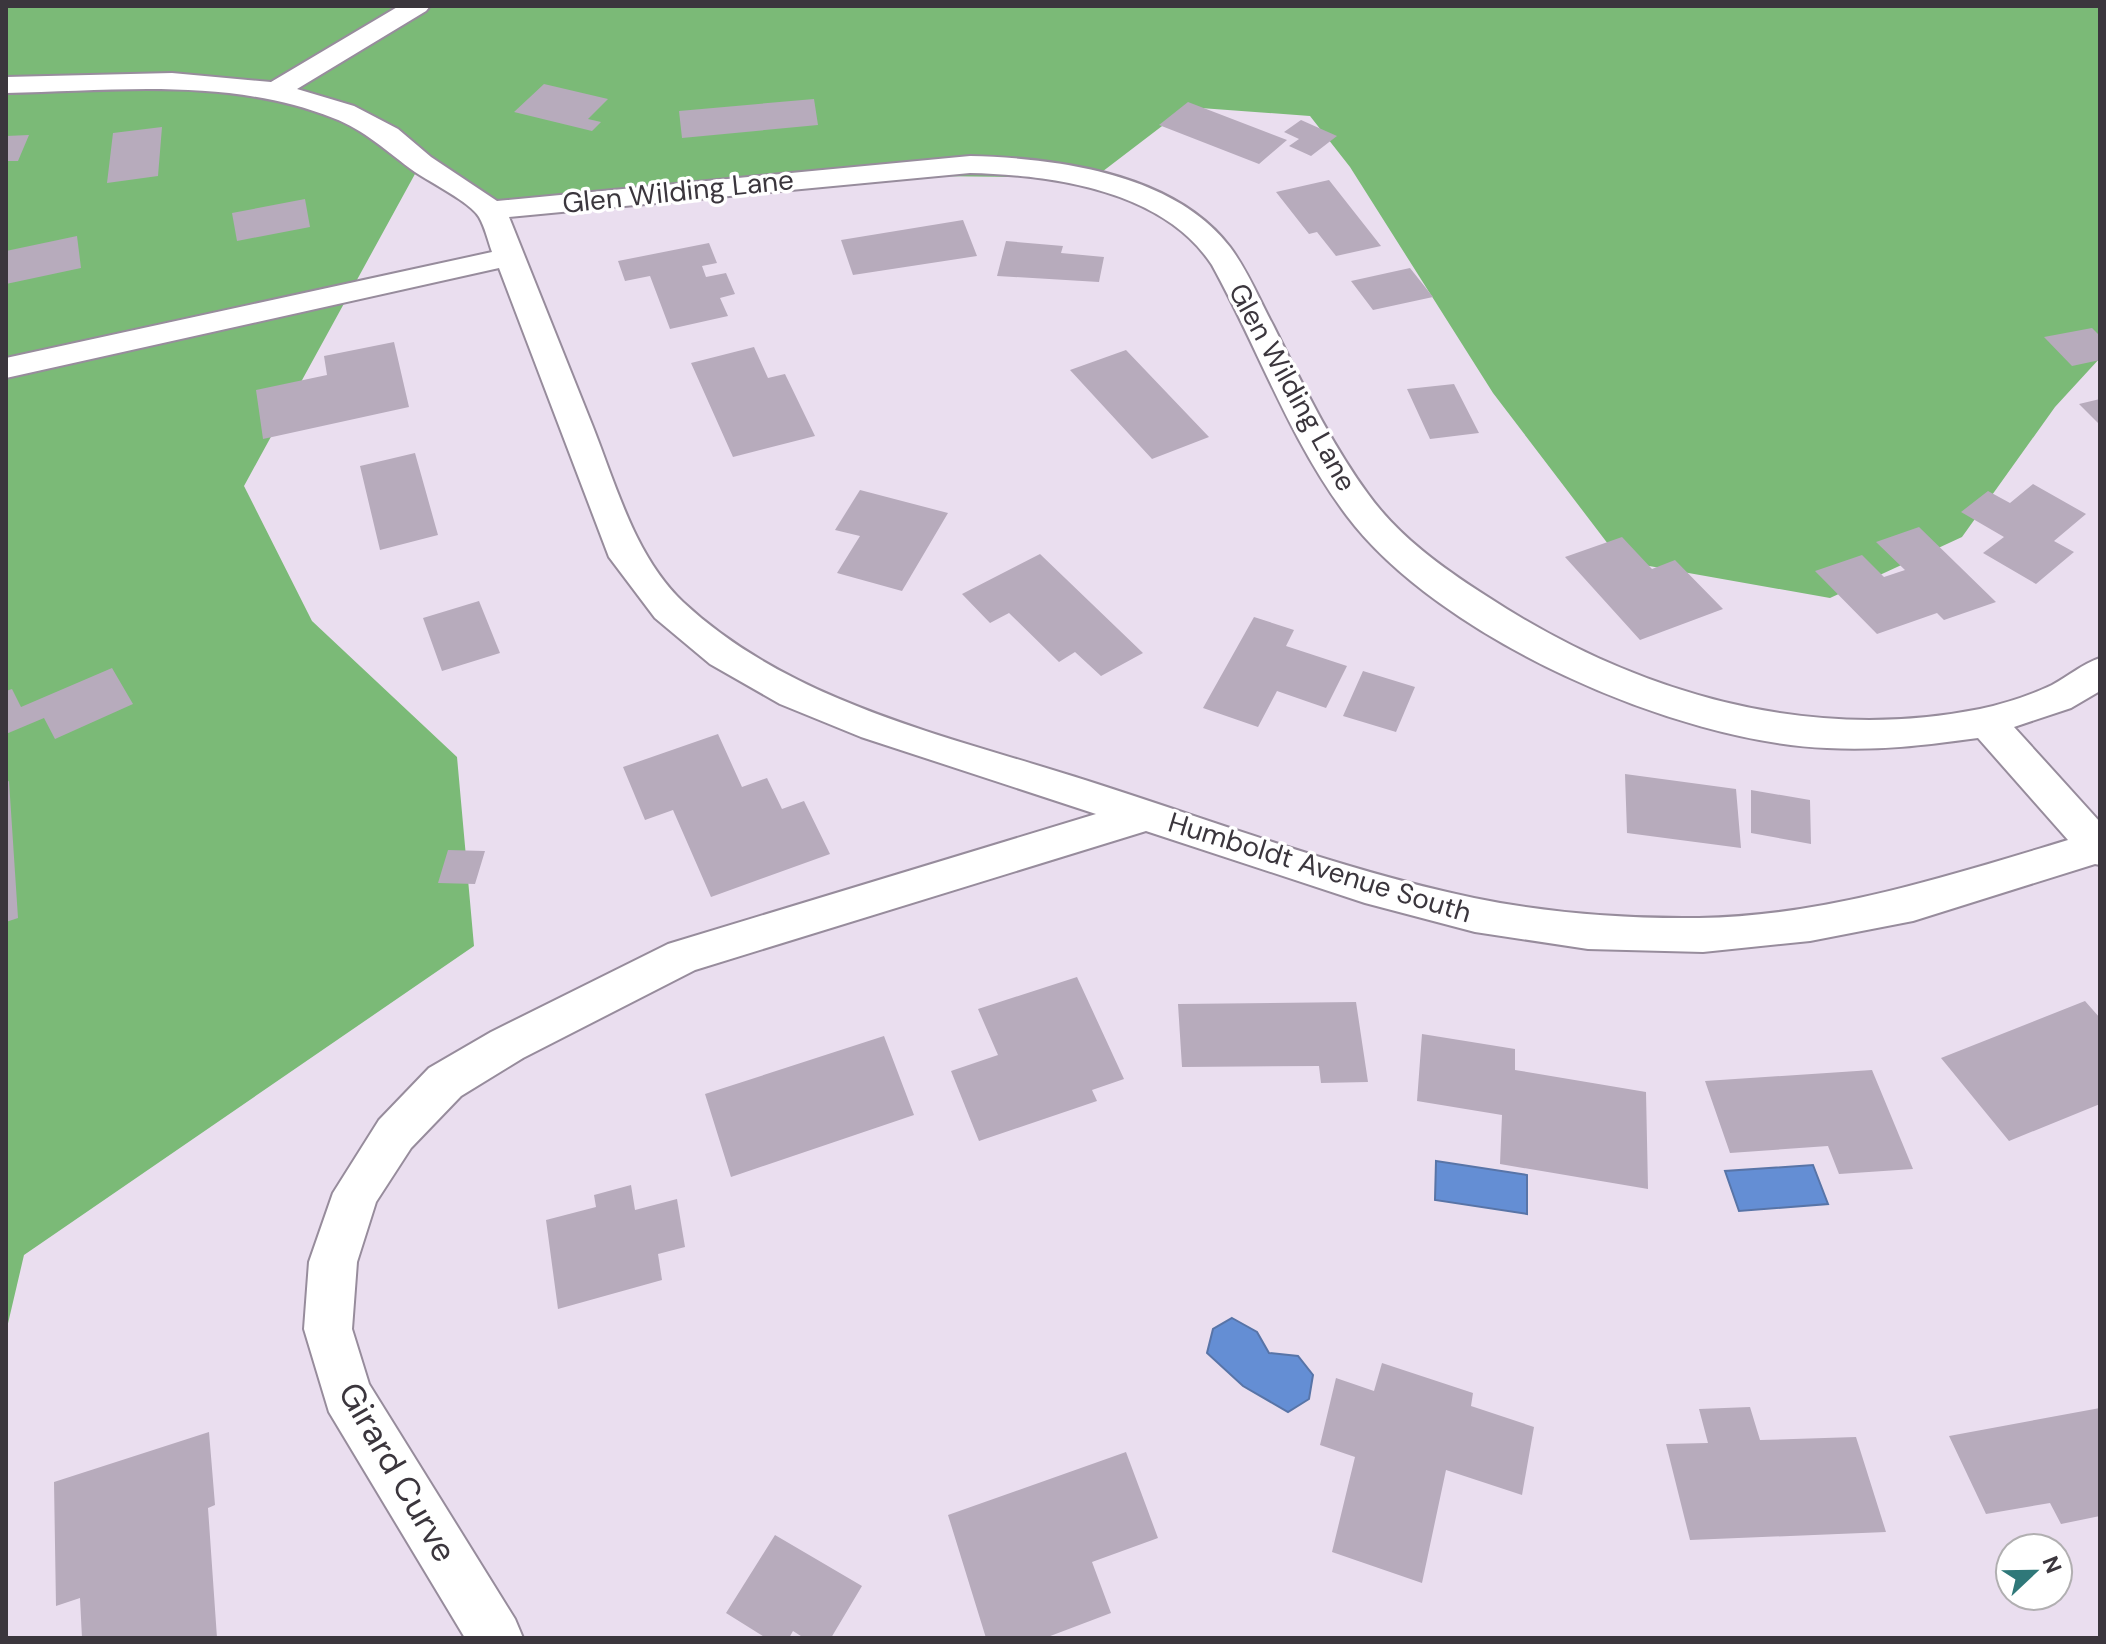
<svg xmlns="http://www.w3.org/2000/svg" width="2106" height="1644" font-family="'DM Sans',sans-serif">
<rect width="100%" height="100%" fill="#eadeef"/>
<path fill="#7bba77" d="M 6,6 L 2100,6 L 2100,358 L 2055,407 L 1962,537 L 1830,598 L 1621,561 L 1493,393 L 1350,167 L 1310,116 L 1187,107 L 1094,178 L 838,175 L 491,210 L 421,163 L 244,486 L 312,621 L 457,757 L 474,946 L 24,1255 L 6,1332 Z"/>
<path fill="#648ed4" stroke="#5874a7" stroke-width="2" d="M 1436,1161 L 1527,1175 L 1527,1214 L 1435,1200 Z
M 1813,1165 L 1828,1204 L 1739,1211 L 1725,1171 Z
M 1232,1318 L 1257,1332 L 1269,1353 L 1298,1356 L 1313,1375 L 1309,1399 L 1288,1412 L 1243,1386 L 1207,1353 L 1213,1329 Z"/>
<path fill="#b7abbc" d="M 544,84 L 608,99 L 588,119 L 601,122 L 592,131 L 514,112 Z
M 814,99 L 818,125 L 682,138 L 679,111 Z
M 1188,102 L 1287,140 L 1259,164 L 1159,125 Z
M 1301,120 L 1337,136 L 1311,156 L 1289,146 L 1299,139 L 1284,132 Z
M 162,127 L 158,176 L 107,183 L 113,133 Z
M 29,135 L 18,161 L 6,161 L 6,136 Z
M 1329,180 L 1381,246 L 1336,256 L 1317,232 L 1309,234 L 1276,192 Z
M 305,199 L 310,227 L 237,241 L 232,213 Z
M 963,220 L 977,256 L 853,275 L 841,240 Z
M 77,236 L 81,268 L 6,284 L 6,251 Z
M 1006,241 L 1063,246 L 1061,253 L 1104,257 L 1099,282 L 997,276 Z
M 709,243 L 717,263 L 702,266 L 706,277 L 726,273 L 735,294 L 720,298 L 728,316 L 670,329 L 650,276 L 625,281 L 618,261 Z
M 1410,268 L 1433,297 L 1373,310 L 1351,281 Z
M 2092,328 L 2100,336 L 2100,360 L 2072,366 L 2044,337 Z
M 394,342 L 409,407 L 263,439 L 256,390 L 327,375 L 324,356 Z
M 754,347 L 768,378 L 785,374 L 815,436 L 733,457 L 691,363 Z
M 1126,350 L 1209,437 L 1152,459 L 1070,370 Z
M 1454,384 L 1479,433 L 1430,439 L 1407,389 Z
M 2100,399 L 2100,425 L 2079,404 Z
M 415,453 L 438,535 L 380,550 L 360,466 Z
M 2033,484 L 2086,514 L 2054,541 L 2074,552 L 2036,584 L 1983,553 L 2004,537 L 1961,512 L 1988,491 L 2010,503 Z
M 860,490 L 948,513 L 902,591 L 837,573 L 860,536 L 835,530 Z
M 1919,527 L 1996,602 L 1944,620 L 1937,613 L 1877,634 L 1815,571 L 1862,555 L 1884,577 L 1905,570 L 1876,542 Z
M 1622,537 L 1652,569 L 1675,560 L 1723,609 L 1640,640 L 1565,557 Z
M 1040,554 L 1143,653 L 1101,676 L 1075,652 L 1059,662 L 1009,613 L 990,623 L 962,594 Z
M 479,601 L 500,653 L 442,671 L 423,618 Z
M 1254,617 L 1294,630 L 1286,646 L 1347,666 L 1326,708 L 1277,691 L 1258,727 L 1203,708 Z
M 112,668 L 133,704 L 55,739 L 44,718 L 6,734 L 6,691 L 12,689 L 21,707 Z
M 1363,671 L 1415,687 L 1396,732 L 1343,716 Z
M 718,734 L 742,787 L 767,778 L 782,809 L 804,801 L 830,854 L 711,897 L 673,810 L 645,820 L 623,767 Z
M 1625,774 L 1736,789 L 1741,848 L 1627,833 Z
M 9,781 L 18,918 L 6,922 L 6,782 Z
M 1751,790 L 1810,800 L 1811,844 L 1751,833 Z
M 448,850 L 485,851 L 475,884 L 438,883 Z
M 1077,977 L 1124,1079 L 1092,1090 L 1097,1101 L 979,1141 L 951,1071 L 998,1055 L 978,1009 Z
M 2085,1001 L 2100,1018 L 2100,1104 L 2009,1141 L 1941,1058 Z
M 1356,1002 L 1368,1082 L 1321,1083 L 1319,1066 L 1182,1067 L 1178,1004 Z
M 1422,1034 L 1515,1049 L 1515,1070 L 1646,1092 L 1648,1189 L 1500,1164 L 1502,1115 L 1417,1101 Z
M 884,1036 L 914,1115 L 731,1177 L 705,1094 Z
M 1872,1070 L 1913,1169 L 1839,1174 L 1828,1146 L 1730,1153 L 1705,1081 Z
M 631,1185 L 635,1210 L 677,1199 L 685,1247 L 658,1254 L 662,1280 L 558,1309 L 546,1220 L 596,1207 L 594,1195 Z
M 1382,1363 L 1473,1393 L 1471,1406 L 1534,1427 L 1522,1495 L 1446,1470 L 1422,1583 L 1332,1552 L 1355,1457 L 1320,1445 L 1336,1378 L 1374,1391 Z
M 1750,1407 L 1760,1440 L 1856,1437 L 1886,1532 L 1690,1540 L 1666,1444 L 1708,1443 L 1699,1409 Z
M 2100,1408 L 2100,1516 L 2061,1524 L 2050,1503 L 1986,1514 L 1949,1436 Z
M 209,1432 L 215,1505 L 208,1508 L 217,1638 L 82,1638 L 80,1598 L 56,1606 L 54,1482 Z
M 1126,1452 L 1158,1538 L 1092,1562 L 1111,1613 L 1045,1638 L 986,1638 L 948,1515 Z
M 775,1535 L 862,1586 L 831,1638 L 804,1638 L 793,1631 L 789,1638 L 766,1638 L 726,1613 Z"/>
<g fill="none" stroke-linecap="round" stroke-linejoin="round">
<g stroke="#978c9c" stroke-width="4">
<path id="street" d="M 399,6 L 430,6 L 426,11 L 297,89 L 354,106 L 398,129 L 431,157 L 497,201 L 970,156 C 1055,158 1174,173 1230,247 C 1248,271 1259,299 1273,325 C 1302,383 1330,442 1368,494 C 1399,537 1444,569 1488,597 C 1633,692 1806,744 1980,709 C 2003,704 2031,695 2052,685 C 2069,676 2082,664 2100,658 L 2100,691 L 2071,708 L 2014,727 L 2100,822 L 2100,865 L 2095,864 L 1913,921 L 1810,941 L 1703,952 L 1588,949 L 1475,932 L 1365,903 L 1146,831 L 695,970 L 523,1058 L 461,1096 L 411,1148 L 376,1202 L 357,1262 L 352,1329 L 369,1384 L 515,1619 L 523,1638 L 465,1638 L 329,1412 L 304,1329 L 309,1262 L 333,1193 L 379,1120 L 429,1068 L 491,1032 L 668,944 L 1096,814 L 861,737 L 780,704 L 710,664 L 655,618 L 609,557 L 499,268 L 6,378 L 6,358 L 492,252 C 488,241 485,227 479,217 C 471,203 430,182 415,172 C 387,152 365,130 333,118 C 230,77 114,91 6,93 L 6,77 L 172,73 L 271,82 ZM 970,173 C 1051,175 1163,190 1212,265 C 1258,348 1289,439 1347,516 C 1439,638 1675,742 1827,748 C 1878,751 1927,745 1978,738 L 2068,840 C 1948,876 1826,916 1699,918 C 1624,919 1547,913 1474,898 C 1342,870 1214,821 1085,780 C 948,736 791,703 683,602 C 635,556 617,488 593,427 C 565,357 537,287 509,217 Z"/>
</g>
<use href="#street" fill="#fff" fill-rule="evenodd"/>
</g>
<g text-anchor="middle" stroke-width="7" stroke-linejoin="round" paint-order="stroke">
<g font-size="28" fill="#3b363d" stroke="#fff">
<text transform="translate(678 191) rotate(-6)" y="10">Glen Wilding Lane</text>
<text transform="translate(1293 387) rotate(61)" y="10">Glen Wilding Lane</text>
<text transform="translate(1320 867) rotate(17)" y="10">Humboldt Avenue South</text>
</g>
<g font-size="34" fill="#3b363d" stroke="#fff">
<text transform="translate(398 1472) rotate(60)" y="12">Girard Curve</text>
</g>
</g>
<rect width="2106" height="1644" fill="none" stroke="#3b363d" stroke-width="16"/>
<g transform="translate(2034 1572) rotate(68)"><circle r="38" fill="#ffffff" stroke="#b1afb1" stroke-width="2"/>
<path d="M0-6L14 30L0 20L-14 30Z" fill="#2f7879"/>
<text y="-12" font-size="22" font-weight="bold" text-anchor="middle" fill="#3b363d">N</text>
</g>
</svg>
